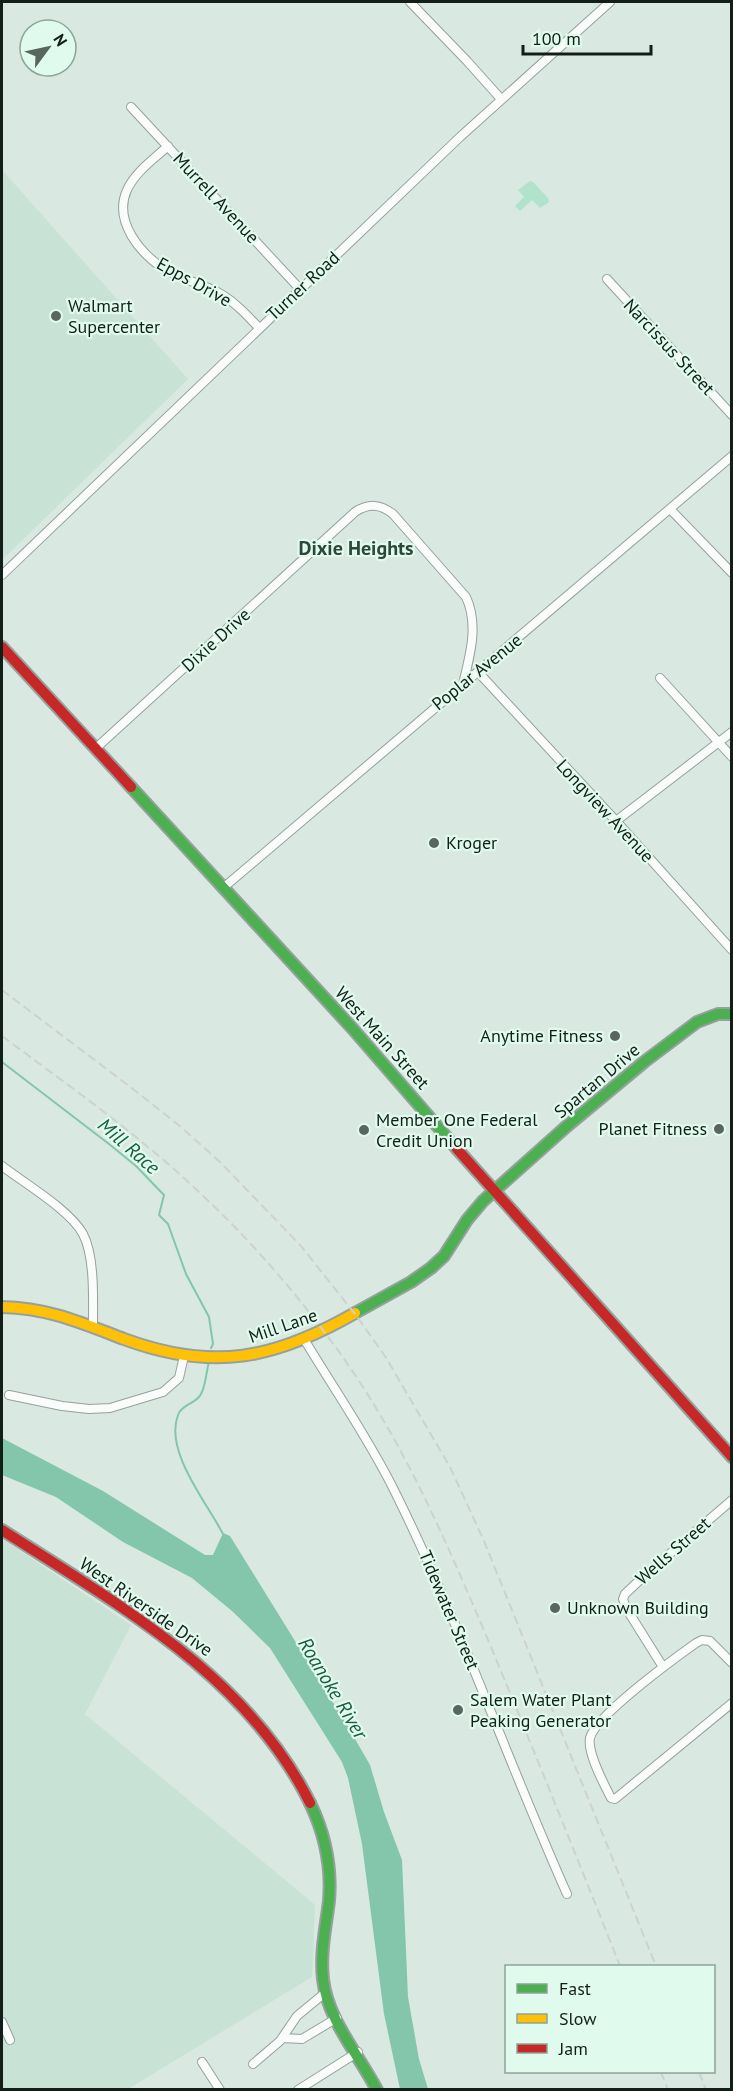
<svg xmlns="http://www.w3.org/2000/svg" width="733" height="2091" font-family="'PT Sans',sans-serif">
<rect width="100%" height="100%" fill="#d9e8e1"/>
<path fill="#c8e2d6" d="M 2,170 L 188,379 L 2,560 Z
M 2,1539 L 131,1625 L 85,1714 L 315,1905 L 312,1977 L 128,2089 L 2,2089 Z"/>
<path fill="#b1e2cc" d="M 530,181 L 533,182 L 548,198 L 549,202 L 540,208 L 532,200 L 520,211 L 515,206 L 524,197 L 518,190 Z"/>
<path fill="#84c6ab" d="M 2,1438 L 103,1491 L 205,1555 L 213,1555 L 223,1533 L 230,1536 L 347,1725 L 370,1765 L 384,1812 L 402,1860 L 408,1997 L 419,2059 L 428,2089 L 400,2089 L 384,2014 L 362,1844 L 348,1778 L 342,1762 L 270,1648 L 232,1611 L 192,1578 L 123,1542 L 56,1497 L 2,1475 Z"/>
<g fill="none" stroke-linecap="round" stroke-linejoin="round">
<path stroke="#84c6ab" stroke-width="2" d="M 2,1062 L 109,1144 L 136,1166 L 164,1195 L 159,1215 L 168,1224 L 186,1274 L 209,1317 L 213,1344 L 211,1348
M 209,1362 C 206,1372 206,1385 201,1394 C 196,1404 182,1404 178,1415 C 164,1451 207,1503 223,1534"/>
<g stroke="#95a19c" stroke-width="10">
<path id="street" d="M 410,2 L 467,61 L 501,99
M 131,107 L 300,289
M 168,146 C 154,159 135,172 127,190 C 113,221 140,254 166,270 C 183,280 203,284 221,294 C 236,303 247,315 259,328
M 607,279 L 732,415
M 670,509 L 732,573
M 2,575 L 460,137 L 610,2
M 478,672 L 616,821 L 732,950
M 660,678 L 732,757
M 95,749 L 355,512 C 369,503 380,504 393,514 L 466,597 C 479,625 470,655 463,684
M 616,821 L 732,732
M 223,888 L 732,456
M 2,1166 C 24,1183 70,1210 83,1234 C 95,1257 93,1299 93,1325
M 304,1339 C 334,1389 367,1436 393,1488 C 459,1620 507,1760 567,1894
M 9,1395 L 62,1406 L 89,1409 L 110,1408 L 163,1392 L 179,1378 L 184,1356
M 732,1663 L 710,1641 L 702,1640 L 696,1643 C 675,1658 595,1716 590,1738 C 587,1753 604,1784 611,1798 L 615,1799 L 732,1703
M 663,1667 L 626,1608 L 623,1599 L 625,1594 L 644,1576 L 732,1500
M 2,2022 L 10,2040
M 282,2038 L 302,2039 L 337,2018
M 202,2062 L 220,2090
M 253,2064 L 280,2041 L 297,2016 L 326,1992
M 298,2090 L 358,2052"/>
</g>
<g stroke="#95a19c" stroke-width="14">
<path id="fast" d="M 131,787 L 352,1028 L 457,1149
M 355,1313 L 411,1282 L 431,1268 L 444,1256 L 467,1220 L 483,1201 L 567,1126 L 644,1062 L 697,1022 L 718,1014 L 732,1014
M 310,1803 C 325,1834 332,1865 329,1901 C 326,1926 320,1952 323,1979 C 327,2019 359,2055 377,2090"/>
</g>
<g stroke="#95a19c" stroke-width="14">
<path id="slow" d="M 2,1307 C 49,1308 82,1323 124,1339 C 213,1372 275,1359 355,1313"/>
</g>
<g stroke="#95a19c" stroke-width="14">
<path id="jam" d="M 2,647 L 131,787
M 457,1149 C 548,1252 641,1354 732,1457
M 2,1530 C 117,1604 247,1675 310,1803"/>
</g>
<use href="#street" stroke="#f9fcfa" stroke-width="8"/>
<use href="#fast" stroke="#4caf50" stroke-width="10"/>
<use href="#slow" stroke="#ffc107" stroke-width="10"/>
<use href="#jam" stroke="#c62828" stroke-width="10"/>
<path stroke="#cdd2d0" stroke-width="2" stroke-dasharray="9 4.5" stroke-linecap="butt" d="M 2,990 L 137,1092 L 181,1127 L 220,1162 L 301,1246 L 355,1314 L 385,1356 L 450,1467 L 484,1541 L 656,1966
M 2,1036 C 69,1086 138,1134 199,1192 C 244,1234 285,1280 322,1329 C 398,1427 443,1534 491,1647 C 535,1753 578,1860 620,1966
M 661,2072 L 668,2090
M 699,2072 L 706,2090"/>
</g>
<g fill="#59655f" stroke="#e0fbee" stroke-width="2">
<circle cx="56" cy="316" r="6"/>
<circle cx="434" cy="843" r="6"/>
<circle cx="615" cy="1036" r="6"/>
<circle cx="719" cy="1129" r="6"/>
<circle cx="364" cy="1130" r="6"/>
<circle cx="555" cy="1608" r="6"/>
<circle cx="458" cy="1710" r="6"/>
</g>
<g text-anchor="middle" stroke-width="4.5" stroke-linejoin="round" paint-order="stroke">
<g font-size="18" fill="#141e19" stroke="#e0fbee">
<text transform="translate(216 198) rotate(47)" y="6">Murrell Avenue</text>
<text transform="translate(194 282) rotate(29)" y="6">Epps Drive</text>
<text transform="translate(303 286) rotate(-43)" y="6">Turner Road</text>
<text transform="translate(669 347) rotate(47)" y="6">Narcissus Street</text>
<text transform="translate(216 640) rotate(-42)" y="6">Dixie Drive</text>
<text transform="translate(477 672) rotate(-39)" y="6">Poplar Avenue</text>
<text transform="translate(605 811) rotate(47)" y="6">Longview Avenue</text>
<text transform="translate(382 1038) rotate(48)" y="6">West Main Street</text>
<text transform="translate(597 1081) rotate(-40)" y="6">Spartan Drive</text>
<text transform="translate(283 1326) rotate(-19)" y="6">Mill Lane</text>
<text transform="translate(673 1551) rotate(-41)" y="6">Wells Street</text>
<text transform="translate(146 1607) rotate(35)" y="6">West Riverside Drive</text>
<text transform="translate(449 1610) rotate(67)" y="6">Tidewater Street</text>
</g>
<g font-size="18" fill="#141e19" stroke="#e0fbee" text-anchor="start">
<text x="68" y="312">Walmart<tspan x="68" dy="21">Supercenter</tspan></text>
<text x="446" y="849">Kroger</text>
<text x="603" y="1042" text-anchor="end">Anytime Fitness</text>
<text x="376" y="1126">Member One Federal<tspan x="376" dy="21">Credit Union</tspan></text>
<text x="707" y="1135" text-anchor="end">Planet Fitness</text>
<text x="567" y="1614">Unknown Building</text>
<text x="470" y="1706">Salem Water Plant<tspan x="470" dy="21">Peaking Generator</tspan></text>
</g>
<g font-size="20" font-weight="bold" fill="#2f463c" stroke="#e0fbee">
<text x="356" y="555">Dixie Heights</text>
</g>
<g font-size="20" font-style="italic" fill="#195d45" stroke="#e0fbee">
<text transform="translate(129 1146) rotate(41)" y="7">Mill Race</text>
<text transform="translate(333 1688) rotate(59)" y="7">Roanoke River</text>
</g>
</g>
<rect width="733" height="2091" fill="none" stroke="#141e19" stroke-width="6"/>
<rect x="505" y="1965" width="210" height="108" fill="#e0fbee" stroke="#8ea399" stroke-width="1.5"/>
<rect x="517" y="1984" width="30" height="9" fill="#4caf50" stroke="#8ea399" stroke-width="1.5"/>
<text x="559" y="1995" font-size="18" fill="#141e19">Fast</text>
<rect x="517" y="2014" width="30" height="9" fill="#ffc107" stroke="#8ea399" stroke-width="1.5"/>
<text x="559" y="2025" font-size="18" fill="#141e19">Slow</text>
<rect x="517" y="2044" width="30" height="9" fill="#c62828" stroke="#8ea399" stroke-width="1.5"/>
<text x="559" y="2055" font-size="18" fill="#141e19">Jam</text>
<g transform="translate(48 48) rotate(57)"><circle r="28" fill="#e0fbee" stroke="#8ea399" stroke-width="1.5"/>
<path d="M0-4.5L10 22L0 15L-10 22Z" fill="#59655f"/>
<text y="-9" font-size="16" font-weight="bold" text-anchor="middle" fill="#141e19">N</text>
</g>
<path d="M523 45v9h128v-9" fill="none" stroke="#141e19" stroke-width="3"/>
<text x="532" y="45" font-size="18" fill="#141e19" stroke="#e0fbee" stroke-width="4.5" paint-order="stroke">100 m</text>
</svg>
